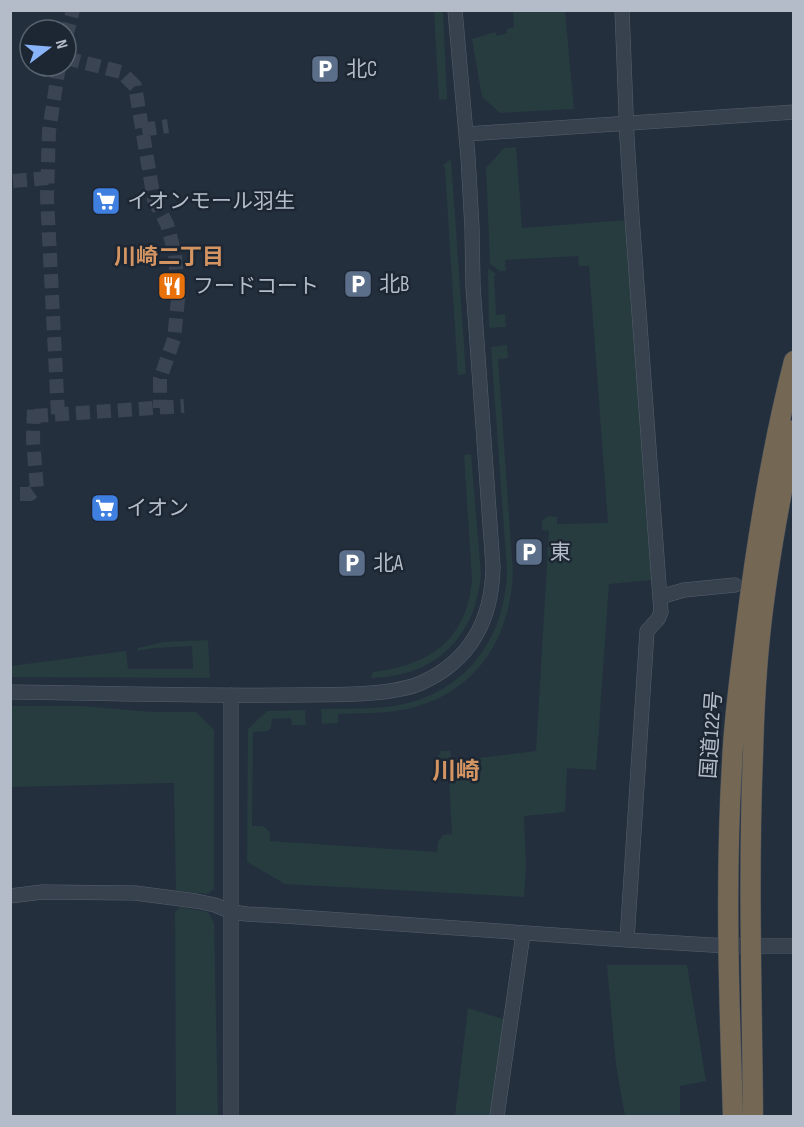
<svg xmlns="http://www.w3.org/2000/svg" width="804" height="1127" font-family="'Sofia Sans Condensed','Noto Sans JP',sans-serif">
<rect width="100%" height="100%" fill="#242f3e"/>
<path fill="#263c3f" d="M 434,11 L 443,11 L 447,99 L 439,100 Z
M 513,11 L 565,11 L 574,109 L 500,113 L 482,97 L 472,39 L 495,32 L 497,36 L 507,33 L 507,29 L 514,27 Z
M 516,147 L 522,228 L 627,220 L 652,580 L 609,584 L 596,770 L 567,768 L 565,812 L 524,816 L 526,866 L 524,897 L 285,884 L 247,862 L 248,729 L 267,711 L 305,710 L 306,725 L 292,725 L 291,718 L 272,719 L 271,728 L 268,731 L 253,732 L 252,826 L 263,826 L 270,832 L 270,841 L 437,852 L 438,842 L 443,835 L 452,834 L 448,762 L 438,762 L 438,757 L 441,751 L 450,751 L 452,760 L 463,760 L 536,751 L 549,531 L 542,530 L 542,521 L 548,516 L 557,517 L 557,524 L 608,523 L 589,266 L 579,266 L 578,256 L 505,260 L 506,271 L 500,271 L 490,264 L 486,168 L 504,148 Z
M 451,159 L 466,374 L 458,375 L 445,168 L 443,165 Z
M 488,268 L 496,274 L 494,276 L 496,315 L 505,314 L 506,327 L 489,328 Z
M 507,345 L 508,358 L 498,359 L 513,573 C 510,640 475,694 407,709 C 385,714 361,713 338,714 L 338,723 L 322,724 L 321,709 C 348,708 377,710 404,704 C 469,689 505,636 507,571 L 491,347 Z
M 471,454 L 481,574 C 476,637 435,677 371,678 L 373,672 C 430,665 467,640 472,579 L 464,455 Z
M 208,640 L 210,678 L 11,677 L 11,666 L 126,651 L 128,669 L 193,669 L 192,646 L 154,648 L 137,651 L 138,648 L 164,642 Z
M 10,706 L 81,706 L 152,712 L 196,712 L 214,730 L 214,888 L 208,894 L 176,891 L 174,783 L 11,787 Z
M 180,907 L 208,912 L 214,923 L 218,1116 L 176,1116 L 175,912 Z
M 607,965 L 687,965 L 706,1081 L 680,1086 L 680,1116 L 625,1116 L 616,1065 Z
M 468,1008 L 506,1020 L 491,1116 L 455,1116 Z"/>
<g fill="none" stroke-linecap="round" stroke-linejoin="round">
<path stroke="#3a4453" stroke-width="14" stroke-dasharray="14 7" stroke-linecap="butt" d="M 66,37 L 73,10
M 66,58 L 121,72 L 135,86 L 154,200 L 167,224 L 175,254 L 178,299 L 174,339 L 160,379 L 160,408
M 142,130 L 168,126
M 13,181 L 48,178
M 58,414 L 47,197 L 49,131 L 59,66
M 34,416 L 184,406
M 20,494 L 30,494 L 37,489 L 33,440 L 34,407"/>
<g stroke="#565f6c" stroke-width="15">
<path id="minor" d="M 622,10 L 627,138 L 632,217 L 661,612 L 658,619 L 647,631 L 627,940
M 467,134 L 794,112
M 660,597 L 684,590 L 735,585
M 10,692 C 105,693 199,696 294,695 C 330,694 388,697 421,683 C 471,661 492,619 493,567 L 473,286 L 472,228 L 468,157 L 455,10
M 10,896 L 42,892 L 135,893 L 196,901 L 215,905 L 232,912 L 247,914 L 284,916 L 627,940 L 728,946 L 794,946
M 231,1116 L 231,695
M 497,1116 L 523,934"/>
</g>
<g stroke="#434c59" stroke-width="21">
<path id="highway" d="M 733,1116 C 729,999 725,881 732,763 C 734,715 741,667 747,619 C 758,533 772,446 794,361
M 753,1116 C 752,996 748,875 753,754 C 754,715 756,675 760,636 C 767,567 780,498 794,430"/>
</g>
<use href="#minor" stroke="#38414e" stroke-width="14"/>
<use href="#highway" stroke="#746855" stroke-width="20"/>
</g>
<defs>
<g id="parking-square" transform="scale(1.5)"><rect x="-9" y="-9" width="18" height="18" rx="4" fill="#5c6f8a" stroke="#1d2633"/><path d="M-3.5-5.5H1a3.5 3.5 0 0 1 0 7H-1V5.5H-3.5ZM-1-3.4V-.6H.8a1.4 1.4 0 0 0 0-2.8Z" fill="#fff"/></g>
<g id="supermarket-square" transform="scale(1.5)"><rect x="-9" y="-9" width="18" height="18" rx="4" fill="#3f7fe0" stroke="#1d2633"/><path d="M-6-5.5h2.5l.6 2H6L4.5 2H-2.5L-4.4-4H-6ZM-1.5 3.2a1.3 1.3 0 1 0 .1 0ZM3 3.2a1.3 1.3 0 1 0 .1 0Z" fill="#fff"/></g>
<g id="restaurant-square" transform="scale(1.5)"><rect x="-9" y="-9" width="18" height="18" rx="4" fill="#e8710a" stroke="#1d2633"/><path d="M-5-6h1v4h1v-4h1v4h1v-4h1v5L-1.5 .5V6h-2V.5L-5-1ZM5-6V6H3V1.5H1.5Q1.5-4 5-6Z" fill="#fff"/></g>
</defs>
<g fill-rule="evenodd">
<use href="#parking-square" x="325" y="69"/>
<use href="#supermarket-square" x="106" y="201"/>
<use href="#parking-square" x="358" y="284"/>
<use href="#restaurant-square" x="172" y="286"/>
<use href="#supermarket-square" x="105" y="508"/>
<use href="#parking-square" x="529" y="552"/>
<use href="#parking-square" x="352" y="563"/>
</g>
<g text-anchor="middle" stroke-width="5" stroke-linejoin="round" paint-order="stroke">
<g font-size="21" fill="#b4bcc9" stroke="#1d2633" text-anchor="start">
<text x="346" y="76">北C</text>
<text x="127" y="208">イオンモール羽生</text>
<text x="379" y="291">北B</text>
<text x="193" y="293">フードコート</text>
<text x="126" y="515">イオン</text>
<text x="550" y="559">東</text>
<text x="373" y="570">北A</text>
</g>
<g font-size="21" fill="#b4bcc9" stroke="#1d2633">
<text transform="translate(711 735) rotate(-86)" y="7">国道122号</text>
</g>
<g font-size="22" font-weight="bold" fill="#d59563" stroke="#1d2633">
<text x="169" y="264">川崎二丁目</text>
</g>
<g font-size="24" font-weight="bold" fill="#d59563" stroke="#1d2633">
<text x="456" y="779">川崎</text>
</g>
</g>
<rect width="804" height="1127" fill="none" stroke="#b4bcc9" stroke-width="24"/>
<g transform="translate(48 48) rotate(74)"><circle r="28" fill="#1d2633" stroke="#59626f" stroke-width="1.5"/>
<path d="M0-4.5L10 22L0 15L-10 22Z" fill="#8ab4f8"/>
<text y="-9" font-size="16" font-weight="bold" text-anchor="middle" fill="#b4bcc9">N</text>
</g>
</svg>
